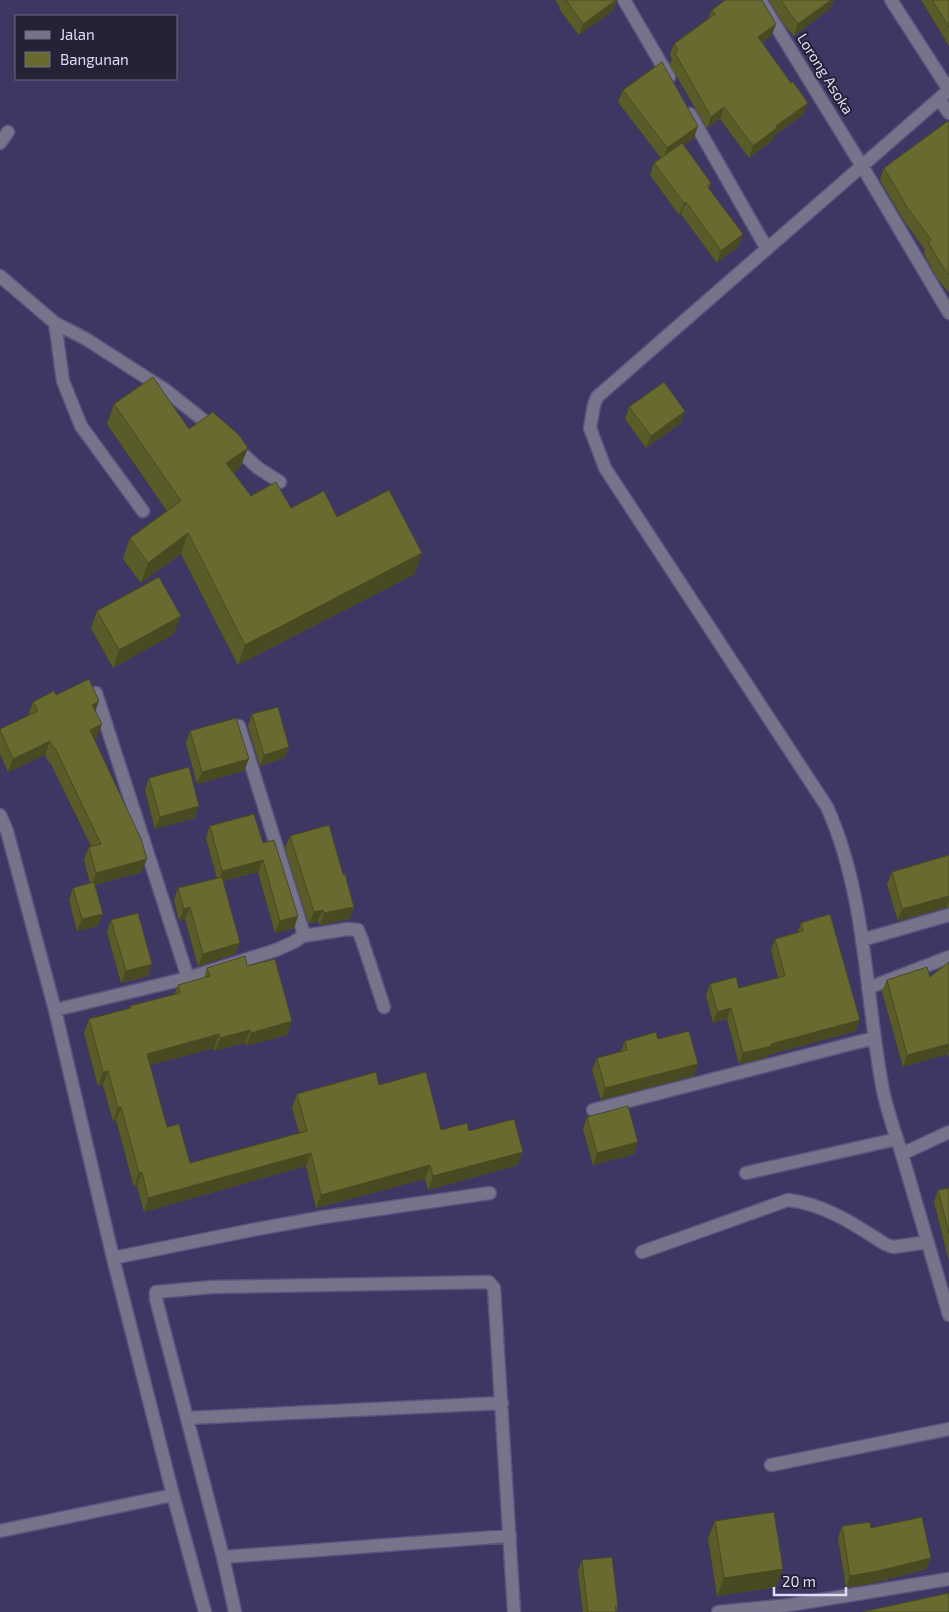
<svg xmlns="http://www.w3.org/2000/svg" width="949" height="1612" font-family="'Exo 2',sans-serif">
<rect width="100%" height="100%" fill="#3e3663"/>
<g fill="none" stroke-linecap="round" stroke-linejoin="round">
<g stroke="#5b547e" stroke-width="15">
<path id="minor" d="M 624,0 L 669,77
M 760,0 L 862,166 L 949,313
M 891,0 L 949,90
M 949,90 L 597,397 L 594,405 L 590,428 L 605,468 L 827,807 C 866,894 865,992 882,1085 C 886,1110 896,1134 903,1158 C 918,1210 934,1263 949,1315
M 939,99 L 949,113
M 690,114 L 767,249
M 0,143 L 8,132
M 0,276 L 55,323 L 86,339 L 164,389 L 216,430
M 55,323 L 63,381 L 81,426 L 143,511
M 233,445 L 258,468 L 280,482
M 96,693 L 188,978
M 0,815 L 7,831 L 55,1010 L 113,1258 L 173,1495 L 205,1612
M 303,936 L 348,929 L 358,930 L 362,940 L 384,1007
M 862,940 L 949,915
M 868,988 L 949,957
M 55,1010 L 188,978 L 276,950 L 294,942 L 303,936 L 302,928 L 239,726
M 593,1110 L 874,1038
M 902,1154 L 949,1132
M 746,1173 L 897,1139
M 642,1252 L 788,1200 C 825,1204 855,1225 885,1244 L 893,1247 L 928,1242
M 113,1258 L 252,1230 L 324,1217 L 490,1193
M 188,1418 L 502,1403
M 771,1465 L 949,1429
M 0,1531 L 173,1495
M 223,1557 L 510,1536
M 235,1612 L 223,1557 L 156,1299 L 156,1292 L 212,1287 L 489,1282 L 494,1288 L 514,1612
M 718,1612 L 790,1605 L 949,1579"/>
</g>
<use href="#minor" stroke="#76748a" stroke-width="12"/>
</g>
<path fill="#595b28" d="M 555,0 L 617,0 L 613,11 L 579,35 L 559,9 L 560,7 Z
M 769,0 L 834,0 L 831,8 L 794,36 L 785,26 Z
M 921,0 L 949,0 L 949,46 Z
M 712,10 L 772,35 L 762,43 L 804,114 L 775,135 L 773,140 L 749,158 L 720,119 L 707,128 L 670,65 L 672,59 L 670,55 L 674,44 L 708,19 Z
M 623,90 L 694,138 L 684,145 L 711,183 L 709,188 L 739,246 L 717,263 L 681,214 L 679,215 L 650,175 L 654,163 L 661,158 L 618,102 Z
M 949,123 L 949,293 L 936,276 L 924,254 L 925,250 L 903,219 L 880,180 L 884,168 Z
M 114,404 L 189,429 L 240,468 L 233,473 L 251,496 L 291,508 L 337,517 L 415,574 L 238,665 L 181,554 L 141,583 L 123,559 L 130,538 L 167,511 L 107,424 Z
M 629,407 L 685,411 L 681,423 L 646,448 L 625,419 Z
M 97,611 L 174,634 L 113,668 L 91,628 Z
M 56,695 L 96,712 L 97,738 L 94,739 L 142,872 L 95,885 L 98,926 L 77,931 L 69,900 L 73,888 L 90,883 L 84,860 L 89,847 L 91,846 L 50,762 L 49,763 L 45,755 L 8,772 L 0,754 L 0,729 L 28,716 L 33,702 Z
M 252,714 L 289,747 L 285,758 L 260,766 L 248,726 Z
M 190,731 L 244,771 L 197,784 L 186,743 Z
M 149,778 L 199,806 L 195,818 L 155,829 L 145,790 Z
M 210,826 L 263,843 L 298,916 L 294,928 L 275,933 L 258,872 L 223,881 L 240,943 L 235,954 L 198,966 L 185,919 L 179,921 L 174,900 L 178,888 L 217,878 L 206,838 Z
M 290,836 L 354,907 L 350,919 L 320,925 L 318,921 L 309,924 L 285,848 Z
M 949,855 L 949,908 L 947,907 L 898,921 L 887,884 L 892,872 Z
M 111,920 L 152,964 L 148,976 L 121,983 L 107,932 Z
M 801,923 L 856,1031 L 768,1055 L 768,1057 L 739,1064 L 727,1019 L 713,1023 L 706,995 L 710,984 L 739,988 L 778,978 L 771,950 L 775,939 L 797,933 Z
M 949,962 L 949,1058 L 948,1054 L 903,1067 L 882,991 L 887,980 L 930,977 Z
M 247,966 L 292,1021 L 287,1035 L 246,1046 L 245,1043 L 215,1051 L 214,1048 L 150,1065 L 167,1127 L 190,1163 L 299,1133 L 292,1108 L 297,1094 L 379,1085 L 441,1130 L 469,1131 L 518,1165 L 428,1190 L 425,1179 L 316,1208 L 306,1166 L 144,1212 L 137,1186 L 134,1187 L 116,1120 L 113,1121 L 103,1085 L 98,1086 L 84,1033 L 89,1019 L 129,1009 L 130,1006 L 174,995 L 178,985 L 204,978 L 207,968 Z
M 658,1039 L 694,1076 L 601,1100 L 592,1070 L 597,1058 L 621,1052 L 625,1041 Z
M 587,1117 L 638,1142 L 634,1154 L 593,1165 L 583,1129 Z
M 949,1188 L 949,1261 L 934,1202 L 938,1190 Z
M 715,1521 L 776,1587 L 717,1596 L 708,1538 Z
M 842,1526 L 871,1528 L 927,1569 L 874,1583 L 846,1588 L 838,1538 Z
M 582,1560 L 618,1606 L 616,1612 L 583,1612 L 578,1572 Z"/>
<path fill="#494a21" d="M 616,0 L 617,0 L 613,11 L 579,35 L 583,24 Z
M 831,0 L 834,0 L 831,8 L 794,36 L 798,24 Z
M 776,24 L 772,35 L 754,49 L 758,37 Z
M 808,103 L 804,114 L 775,135 L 773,140 L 749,158 L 753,146 L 776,126 Z
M 724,107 L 720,119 L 707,128 L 711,117 Z
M 698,126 L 694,138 L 663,160 L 667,148 Z
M 686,202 L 681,214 L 679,215 L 684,203 Z
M 743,234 L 739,246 L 717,263 L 721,251 Z
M 685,411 L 681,423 L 646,448 L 651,436 Z
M 248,448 L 240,468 L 219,483 L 226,463 Z
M 188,533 L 181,554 L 141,583 L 148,563 Z
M 422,553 L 415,574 L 238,665 L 245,645 Z
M 181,616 L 174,634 L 113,668 L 119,650 Z
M 99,701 L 94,715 L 92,705 Z
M 102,724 L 97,738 L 85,744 L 90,730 Z
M 50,741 L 45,755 L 8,772 L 13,759 Z
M 289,747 L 285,758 L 260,766 L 264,755 Z
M 249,759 L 244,771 L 197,784 L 202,772 Z
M 199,806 L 195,818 L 155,829 L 160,817 Z
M 147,859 L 142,872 L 91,886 L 96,873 Z
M 263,860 L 258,872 L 218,882 L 222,871 Z
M 949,896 L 949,901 L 947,907 L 898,921 L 902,909 Z
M 190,907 L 185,919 L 179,921 L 184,909 Z
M 354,907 L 350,919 L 320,925 L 324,913 Z
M 323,910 L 318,921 L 309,924 L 314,912 Z
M 103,914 L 98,926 L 77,931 L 82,919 Z
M 298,916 L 294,928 L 275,933 L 280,921 Z
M 240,943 L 235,954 L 198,966 L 203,954 Z
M 152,964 L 148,976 L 121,983 L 126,971 Z
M 731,1008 L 727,1019 L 713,1023 L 717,1012 Z
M 860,1020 L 856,1031 L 768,1055 L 768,1057 L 739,1064 L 743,1053 L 771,1044 Z
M 292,1021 L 287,1035 L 246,1046 L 251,1033 Z
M 250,1030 L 245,1043 L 215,1051 L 220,1038 Z
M 219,1034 L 214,1048 L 142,1067 L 147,1054 Z
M 949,1044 L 949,1051 L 948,1054 L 903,1067 L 907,1055 Z
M 698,1064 L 694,1076 L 601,1100 L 605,1088 Z
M 108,1071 L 103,1085 L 98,1086 L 103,1072 Z
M 121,1107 L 116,1120 L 113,1121 L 118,1108 Z
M 638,1142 L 634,1154 L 593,1165 L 597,1153 Z
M 523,1152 L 518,1165 L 428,1190 L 433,1176 Z
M 311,1153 L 306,1166 L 144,1212 L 148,1198 Z
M 430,1165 L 425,1179 L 316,1208 L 321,1195 Z
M 142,1172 L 137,1186 L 134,1187 L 139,1173 Z
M 931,1558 L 927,1569 L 874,1583 L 846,1588 L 850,1576 Z
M 783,1569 L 776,1587 L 717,1596 L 724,1578 Z"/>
<path fill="#686a2f" stroke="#494a21" d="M 566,0 L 616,0 L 583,24 Z
M 725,0 L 762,0 L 776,24 L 758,37 L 791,83 L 793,82 L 808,103 L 776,126 L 777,128 L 753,146 L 724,107 L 711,117 L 675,53 L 678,50 L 674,44 L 715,14 L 712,10 Z
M 781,0 L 831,0 L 798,24 L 790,14 Z
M 932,0 L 949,0 L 949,27 Z
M 662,62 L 698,126 L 667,148 L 623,90 Z
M 948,121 L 949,123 L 949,275 L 941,264 L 928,242 L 931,240 L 907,207 L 884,168 Z
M 682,143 L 711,183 L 707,186 L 743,234 L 721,251 L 686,202 L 684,203 L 654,163 Z
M 153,377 L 189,429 L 213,412 L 239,435 L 248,448 L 226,463 L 251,496 L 276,482 L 291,508 L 324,491 L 337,517 L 389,490 L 422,553 L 245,645 L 188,533 L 148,563 L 130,538 L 181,501 L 114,404 Z
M 664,382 L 685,411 L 651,436 L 629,407 Z
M 159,577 L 181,616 L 119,650 L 97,611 Z
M 89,679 L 99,701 L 92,705 L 102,724 L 90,730 L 141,839 L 147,859 L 96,873 L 89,847 L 101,844 L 55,748 L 54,749 L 50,741 L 13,759 L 0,730 L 0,729 L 38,711 L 33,702 L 54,691 L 56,695 Z
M 278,707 L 289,747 L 264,755 L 252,714 Z
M 236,718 L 249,759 L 202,772 L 190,731 Z
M 189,767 L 199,806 L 160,817 L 149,778 Z
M 254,814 L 263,843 L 274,840 L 298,916 L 280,921 L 263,860 L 222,871 L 210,826 Z
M 329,825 L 343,874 L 345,874 L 354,907 L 324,913 L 323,910 L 314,912 L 290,836 Z
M 949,855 L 949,896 L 902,909 L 892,872 Z
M 222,877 L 240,943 L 203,954 L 190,907 L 184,909 L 178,888 Z
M 94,882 L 103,914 L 82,919 L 73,888 Z
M 138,913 L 152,964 L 126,971 L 111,920 Z
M 830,914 L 860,1020 L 771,1044 L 772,1046 L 743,1053 L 731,1008 L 717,1012 L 710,984 L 736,977 L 739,988 L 785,976 L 775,939 L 803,931 L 801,923 Z
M 245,956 L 247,966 L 275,959 L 292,1021 L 251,1033 L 250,1030 L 220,1038 L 219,1034 L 147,1054 L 167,1127 L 179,1124 L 190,1163 L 307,1131 L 297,1094 L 376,1072 L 379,1085 L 426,1072 L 441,1130 L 467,1123 L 469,1131 L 514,1119 L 523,1152 L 433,1176 L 430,1165 L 321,1195 L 311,1153 L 148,1198 L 142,1172 L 139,1173 L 121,1107 L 118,1108 L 108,1071 L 103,1072 L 89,1019 L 131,1008 L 130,1006 L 180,993 L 178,985 L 210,976 L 207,968 Z
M 949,962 L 949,1044 L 907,1055 L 887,980 L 927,967 L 930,977 Z
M 689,1031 L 698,1064 L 605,1088 L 597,1058 L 627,1050 L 625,1041 L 656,1032 L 658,1039 Z
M 628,1106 L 638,1142 L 597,1153 L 587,1117 Z
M 949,1188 L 949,1233 L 938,1190 Z
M 774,1512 L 783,1569 L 724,1578 L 715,1521 Z
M 922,1517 L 931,1558 L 878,1571 L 850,1576 L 842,1526 L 870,1522 L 871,1528 Z
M 612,1557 L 618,1606 L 615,1606 L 616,1612 L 588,1612 L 582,1560 Z
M 949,1593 L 949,1612 L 862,1612 Z"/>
<g text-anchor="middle" stroke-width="4" stroke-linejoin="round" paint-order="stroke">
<g font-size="15" fill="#dfdcf8" stroke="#252236">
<text transform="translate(825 74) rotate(58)" y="5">Lorong Asoka</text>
</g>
</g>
<rect x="15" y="15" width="162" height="65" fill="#252236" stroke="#6f6c84"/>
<rect x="25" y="31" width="25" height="8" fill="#76748a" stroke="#6f6c84"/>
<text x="60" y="40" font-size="15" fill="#dfdcf8">Jalan</text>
<rect x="25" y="52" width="25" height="15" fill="#686a2f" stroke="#6f6c84"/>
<text x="60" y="65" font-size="15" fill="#dfdcf8">Bangunan</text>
<path d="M774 1587v8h72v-8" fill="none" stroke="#dfdcf8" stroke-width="2.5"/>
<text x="782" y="1587" font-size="15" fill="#dfdcf8" stroke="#252236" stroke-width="4" paint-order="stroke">20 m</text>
</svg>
